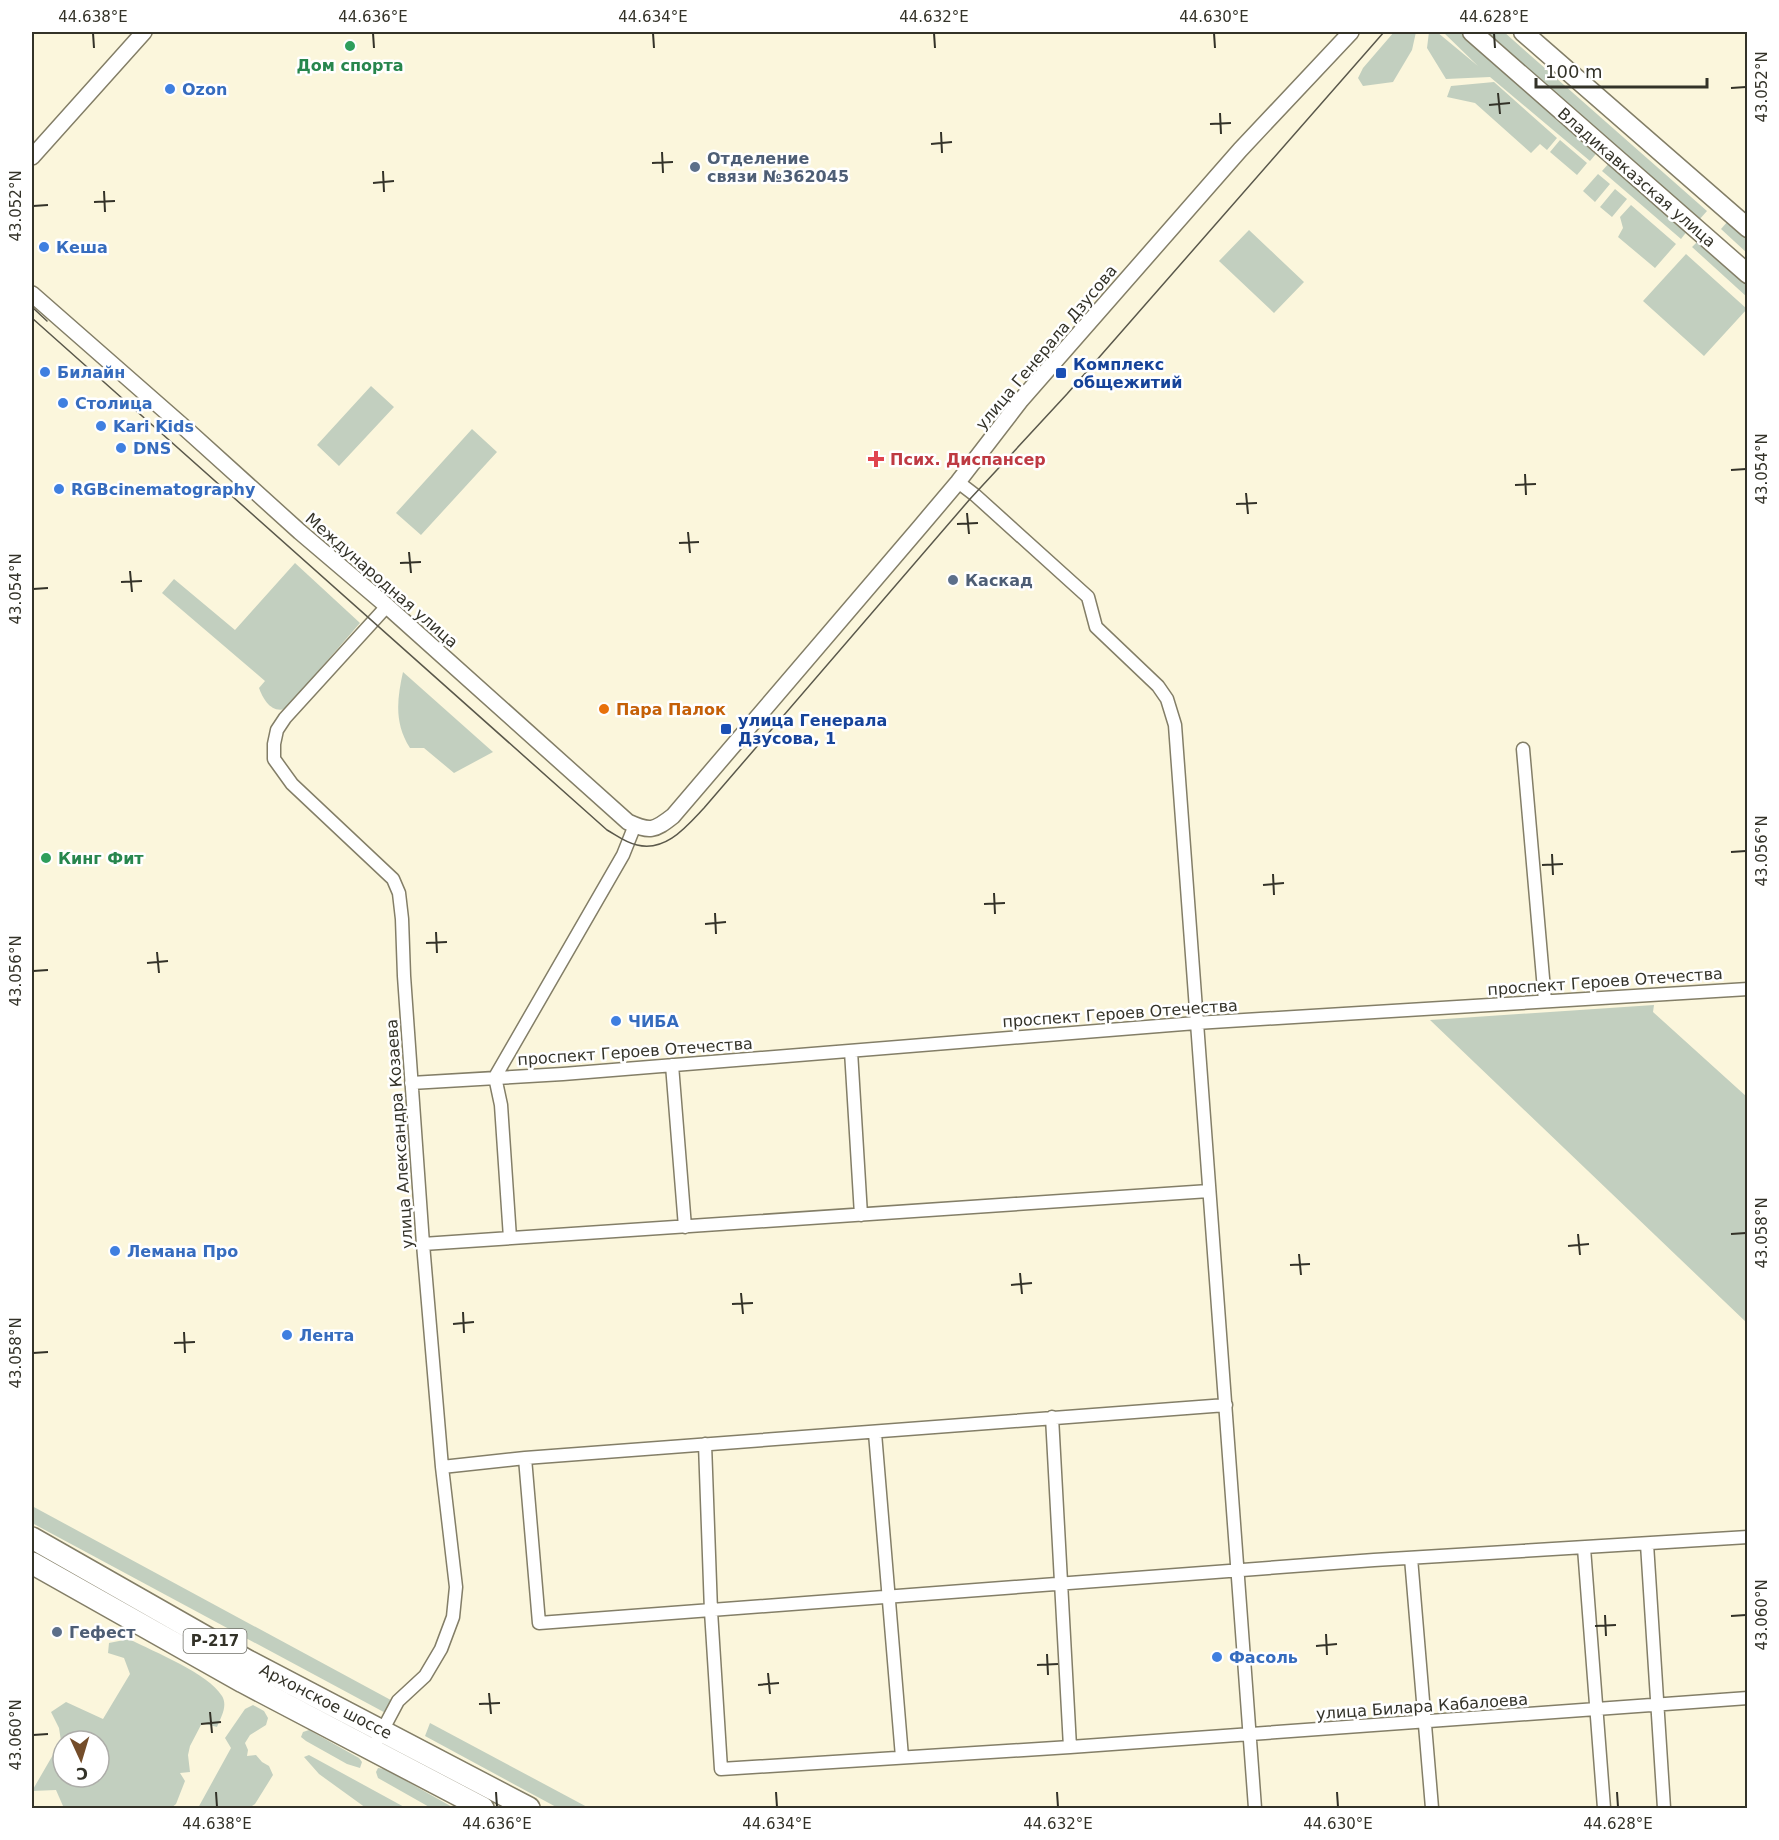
<svg xmlns="http://www.w3.org/2000/svg" width="1779" height="1840" font-family="'DejaVu Sans',sans-serif">
<rect width="100%" height="100%" fill="#fbf6dc"/>
<path fill="#c2cfbf" fill-rule="evenodd" d="M 1394,32 L 1416,32 L 1412,50 L 1393,82 L 1363,86 L 1358,78 L 1363,68 Z
M 1429,32 L 1437,32 L 1478,66 L 1443,32 L 1467,32 L 1600,149 L 1590,161 L 1490,77 L 1446,79 L 1427,48 Z
M 1487,32 L 1504,32 L 1707,211 L 1699,220 Z
M 1494,82 L 1557,138 L 1547,150 L 1540,144 L 1531,153 L 1475,103 L 1447,97 L 1451,86 Z
M 1560,140 L 1587,163 L 1577,175 L 1550,152 Z
M 1610,162 L 1688,230 L 1681,239 L 1602,171 Z
M 1598,174 L 1610,184 L 1595,202 L 1583,191 Z
M 1615,189 L 1627,199 L 1612,217 L 1600,207 Z
M 1631,205 L 1676,244 L 1655,268 L 1618,237 L 1623,228 L 1620,217 Z
M 1728,221 L 1747,238 L 1747,253 L 1721,229 Z
M 1249,230 L 1304,282 L 1274,313 L 1219,261 Z
M 1699,240 L 1747,283 L 1747,297 L 1692,247 Z
M 1686,254 L 1747,309 L 1704,356 L 1643,301 Z
M 371,386 L 394,407 L 339,466 L 317,445 Z
M 472,429 L 497,452 L 421,535 L 396,513 Z
M 295,563 L 360,623 L 285,709 C 271,713 263,699 259,688 L 265,681 L 162,593 L 174,579 L 235,630 Z
M 403,672 L 493,752 L 454,773 L 424,748 L 410,748 C 394,723 397,699 403,672 Z
M 1654,1005 L 1653,1012 L 1747,1097 L 1747,1323 L 1430,1020 Z
M 32,1506 L 400,1705 L 393,1717 L 32,1523 Z
M 129,1639 C 154,1652 208,1673 222,1696 C 228,1706 221,1717 217,1727 L 202,1723 L 190,1746 L 188,1755 L 190,1772 L 180,1773 L 185,1781 L 176,1804 L 171,1808 L 61,1808 L 63,1806 L 56,1790 L 32,1791 L 61,1741 L 59,1728 L 51,1712 L 66,1702 L 103,1719 L 130,1674 L 124,1658 L 108,1653 L 109,1643 ZM 63,1741 L 99,1741 L 99,1777 L 63,1777 Z
M 253,1705 L 264,1711 L 268,1718 L 266,1725 L 250,1735 L 245,1743 L 248,1750 L 247,1756 L 256,1755 L 262,1762 L 269,1766 L 273,1775 L 255,1804 L 249,1808 L 198,1808 L 231,1748 L 225,1738 L 245,1709 Z
M 430,1723 L 589,1808 L 558,1808 L 425,1736 Z
M 309,1730 L 359,1758 L 362,1762 L 360,1768 L 347,1764 L 306,1741 L 301,1737 L 303,1732 Z
M 309,1755 L 406,1808 L 366,1808 L 319,1774 L 304,1757 Z
M 378,1768 L 385,1769 L 454,1808 L 431,1808 L 378,1778 L 376,1772 Z"/>
<g fill="none" stroke-linecap="round" stroke-linejoin="round">
<g stroke="#837e67" stroke-width="15">
<path id="minor" d="M 958,482 L 975,495 L 1088,597 L 1096,627 L 1158,686 L 1167,699 L 1175,725 L 1255,1808
M 1523,749 L 1545,1001
M 851,1051 L 861,1215
M 672,1065 L 685,1227
M 411,1083 L 563,1074 L 1196,1023 L 1748,989
M 510,1238 L 501,1105 L 495,1077 L 623,855 L 635,825
M 423,1244 L 1209,1191
M 1052,1417 L 1070,1747
M 875,1433 L 902,1757
M 705,1444 L 711,1611 L 721,1769 L 1070,1747 L 1748,1698
M 525,1458 L 539,1623 L 1374,1560 L 1748,1537
M 442,1467 L 525,1458 L 1226,1405
M 1647,1544 L 1664,1808
M 1584,1548 L 1604,1808
M 1411,1558 L 1432,1808
M 372,1750 L 398,1701 L 425,1676 L 441,1649 L 453,1617 L 456,1587 L 442,1467 L 423,1244 L 404,976 L 402,919 L 399,893 L 393,879 L 292,784 L 274,759 L 274,744 L 277,730 L 285,718 L 387,606"/>
</g>
<g stroke="#837e67" stroke-width="18">
<path id="tertiary" d="M 32,157 L 144,32
M 32,294 L 186,429 L 300,532 L 387,606 L 628,822 C 650,832 654,831 673,816 L 920,527 L 958,482 L 1021,400 L 1240,150 L 1351,32"/>
</g>
<g stroke="#837e67" stroke-width="21">
<path id="secondary" d="M 1472,32 L 1748,274
M 1523,32 L 1748,228"/>
</g>
<g stroke="#837e67" stroke-width="24">
<path id="trunk" d="M 32,1538 L 248,1661 L 529,1808
M 32,1563 L 243,1682 L 483,1808"/>
</g>
<use href="#minor" stroke="#fff" stroke-width="12"/>
<use href="#tertiary" stroke="#fff" stroke-width="15"/>
<use href="#secondary" stroke="#fff" stroke-width="18"/>
<use href="#trunk" stroke="#fff" stroke-width="21"/>
<path stroke="#5a584b" stroke-width="1.5" d="M 32,307 L 47,321
M 32,318 L 607,830 C 616,835 626,843 637,845 C 666,852 686,827 704,808 L 970,499 L 1067,394 L 1384,32"/>
</g>
<path fill="none" stroke="#333228" stroke-width="2" d="M 93,33 L 94,48M 373,33 L 374,48M 653,33 L 654,48M 934,33 L 935,48M 1214,33 L 1215,48M 1494,33 L 1495,48M 1731,88 L 1746,87M 1498,93 L 1500,114M 1489,105 L 1510,103M 1220,113 L 1221,134M 1210,124 L 1231,123M 941,132 L 942,153M 931,144 L 952,142M 662,152 L 663,173M 652,163 L 673,162M 383,171 L 384,192M 373,183 L 394,181M 104,191 L 105,212M 94,202 L 115,201M 33,206 L 48,205M 1731,470 L 1746,469M 1525,474 L 1526,495M 1515,485 L 1536,484M 1246,493 L 1248,514M 1236,504 L 1257,503M 967,513 L 969,534M 957,524 L 978,523M 688,532 L 690,553M 679,543 L 699,542M 409,552 L 411,573M 400,563 L 421,562M 130,571 L 132,592M 121,582 L 142,581M 33,589 L 48,588M 1731,852 L 1746,851M 1552,854 L 1553,875M 1542,865 L 1563,864M 1273,874 L 1274,895M 1263,885 L 1284,883M 994,893 L 995,914M 984,904 L 1005,903M 715,913 L 716,934M 705,924 L 726,922M 436,932 L 437,953M 426,943 L 447,942M 157,952 L 159,973M 147,963 L 168,961M 33,971 L 48,970M 1578,1234 L 1580,1255M 1731,1234 L 1746,1233M 1568,1246 L 1589,1244M 1299,1254 L 1301,1275M 1290,1265 L 1310,1264M 1020,1273 L 1022,1294M 1011,1285 L 1032,1283M 741,1293 L 743,1314M 732,1304 L 753,1303M 463,1312 L 464,1333M 453,1324 L 474,1322M 184,1332 L 185,1353M 174,1343 L 195,1342M 33,1353 L 48,1352M 1605,1615 L 1606,1636M 1731,1616 L 1746,1615M 1595,1626 L 1616,1625M 1326,1634 L 1327,1655M 1316,1646 L 1337,1644M 1047,1654 L 1048,1675M 1037,1665 L 1058,1664M 768,1673 L 770,1694M 758,1685 L 779,1683M 489,1693 L 491,1714M 479,1704 L 500,1703M 210,1712 L 212,1733M 201,1724 L 221,1722M 33,1735 L 48,1734M 216,1792 L 217,1807M 496,1792 L 497,1807M 776,1792 L 777,1807M 1057,1792 L 1058,1807M 1337,1792 L 1338,1807M 1617,1792 L 1618,1807"/>
<g fill="#2e9e5b" stroke="#fff" stroke-width="2">
<circle cx="350" cy="46" r="6"/>
<circle cx="46" cy="858" r="6"/>
</g>
<g fill="#3f7fe0" stroke="#fff" stroke-width="2">
<circle cx="170" cy="89" r="6"/>
<circle cx="44" cy="247" r="6"/>
<circle cx="45" cy="372" r="6"/>
<circle cx="63" cy="403" r="6"/>
<circle cx="101" cy="426" r="6"/>
<circle cx="121" cy="448" r="6"/>
<circle cx="59" cy="489" r="6"/>
<circle cx="616" cy="1021" r="6"/>
<circle cx="115" cy="1251" r="6"/>
<circle cx="287" cy="1335" r="6"/>
<circle cx="1217" cy="1657" r="6"/>
</g>
<g fill="#5c6f8a" stroke="#fff" stroke-width="2">
<circle cx="695" cy="167" r="6"/>
<circle cx="953" cy="580" r="6"/>
<circle cx="57" cy="1632" r="6"/>
</g>
<g fill="#1a4fb4" stroke="#fff" stroke-width="2">
<rect x="1055" y="367" width="12" height="12" rx="3"/>
<rect x="720" y="723" width="12" height="12" rx="3"/>
</g>
<path fill="#e0444e" stroke="#fff" stroke-width="2" d="M873 450h6v6h6v6h-6v6h-6v-6h-6v-6h6z"/>
<circle fill="#e8710a" stroke="#fff" stroke-width="2" cx="604" cy="709" r="6"/>
<g text-anchor="middle" stroke-width="5" stroke-linejoin="round" paint-order="stroke">
<rect fill="#fff" stroke="#707068" stroke-width="1.5" x="183.5" y="1629" width="63" height="24" rx="4.5"/>
<g font-size="15" font-weight="bold" fill="#333228">
<text x="215" y="1646">Р-217</text>
</g>
<g font-size="16" font-weight="bold" fill="#27864d" stroke="#fff">
<text x="350" y="71">Дом спорта</text>
<text x="58" y="864" text-anchor="start">Кинг Фит</text>
</g>
<g font-size="16" font-weight="bold" fill="#366cbe" stroke="#fff" text-anchor="start">
<text x="182" y="95">Ozon</text>
<text x="56" y="253">Кеша</text>
<text x="57" y="378">Билайн</text>
<text x="75" y="409">Столица</text>
<text x="113" y="432">Kari Kids</text>
<text x="133" y="454">DNS</text>
<text x="71" y="495">RGBcinematography</text>
<text x="628" y="1027">ЧИБА</text>
<text x="127" y="1257">Лемана Про</text>
<text x="299" y="1341">Лента</text>
<text x="1229" y="1663">Фасоль</text>
</g>
<g font-size="16" font-weight="bold" fill="#4e5e75" stroke="#fff" text-anchor="start">
<text x="707" y="164">Отделение<tspan x="707" dy="18">связи №362045</tspan></text>
<text x="965" y="586">Каскад</text>
<text x="69" y="1638">Гефест</text>
</g>
<g font-size="16" fill="#333228" stroke="#fff">
<text transform="translate(1637 177) rotate(41)" y="6">Владикавказская улица</text>
<text transform="translate(1046 347) rotate(-50)" y="6">улица Генерала Дзусова</text>
<text transform="translate(382 580) rotate(41)" y="6">Международная улица</text>
<text transform="translate(1605 981) rotate(-4)" y="6">проспект Героев Отечества</text>
<text transform="translate(1120 1013) rotate(-4)" y="6">проспект Героев Отечества</text>
<text transform="translate(635 1051) rotate(-4)" y="6">проспект Героев Отечества</text>
<text transform="translate(399 1134) rotate(-94)" y="6">улица Александра Козаева</text>
<text transform="translate(326 1701) rotate(27)" y="6">Архонское шоссе</text>
<text transform="translate(1422 1706) rotate(-4)" y="6">улица Билара Кабалоева</text>
</g>
<g font-size="16" font-weight="bold" fill="#164399" stroke="#fff" text-anchor="start">
<text x="1073" y="370">Комплекс<tspan x="1073" dy="18">общежитий</tspan></text>
<text x="738" y="726">улица Генерала<tspan x="738" dy="18">Дзусова, 1</tspan></text>
</g>
<g font-size="16" font-weight="bold" fill="#be3a42" stroke="#fff" text-anchor="start">
<text x="890" y="465">Псих. Диспансер</text>
</g>
<g font-size="16" font-weight="bold" fill="#c56008" stroke="#fff" text-anchor="start">
<text x="616" y="715">Пара Палок</text>
</g>
</g>
<rect width="1779" height="1840" fill="none" stroke="#ffffff" stroke-width="66"/>
<g transform="translate(81 1759) rotate(176)"><circle r="28" fill="#ffffff" stroke="#adada9" stroke-width="1.5"/>
<path d="M0-4.5L10 22L0 15L-10 22Z" fill="#744d2a"/>
<text y="-9" font-size="16" font-weight="bold" text-anchor="middle" fill="#333228">С</text>
</g>
<path d="M1536 78v9h171v-9" fill="none" stroke="#333228" stroke-width="3"/>
<text x="1545" y="78" font-size="18" fill="#333228" stroke="#ffffff" stroke-width="4.5" paint-order="stroke">100 m</text>
<rect x="33" y="33" width="1713" height="1774" fill="none" stroke="#333228" stroke-width="2"/>
<g font-size="15" text-anchor="middle" fill="#333228">
<text x="93" y="22">44.638°E</text>
<text x="373" y="22">44.636°E</text>
<text x="653" y="22">44.634°E</text>
<text x="934" y="22">44.632°E</text>
<text x="1214" y="22">44.630°E</text>
<text x="1494" y="22">44.628°E</text>
<text transform="translate(1762 87) rotate(-90)" y="5">43.052°N</text>
<text transform="translate(16 206) rotate(-90)" y="5">43.052°N</text>
<text transform="translate(1762 469) rotate(-90)" y="5">43.054°N</text>
<text transform="translate(16 589) rotate(-90)" y="5">43.054°N</text>
<text transform="translate(1762 851) rotate(-90)" y="5">43.056°N</text>
<text transform="translate(16 971) rotate(-90)" y="5">43.056°N</text>
<text transform="translate(1762 1233) rotate(-90)" y="5">43.058°N</text>
<text transform="translate(16 1353) rotate(-90)" y="5">43.058°N</text>
<text transform="translate(1762 1615) rotate(-90)" y="5">43.060°N</text>
<text transform="translate(16 1735) rotate(-90)" y="5">43.060°N</text>
<text x="217" y="1829">44.638°E</text>
<text x="497" y="1829">44.636°E</text>
<text x="777" y="1829">44.634°E</text>
<text x="1058" y="1829">44.632°E</text>
<text x="1338" y="1829">44.630°E</text>
<text x="1618" y="1829">44.628°E</text>
</g>
</svg>
